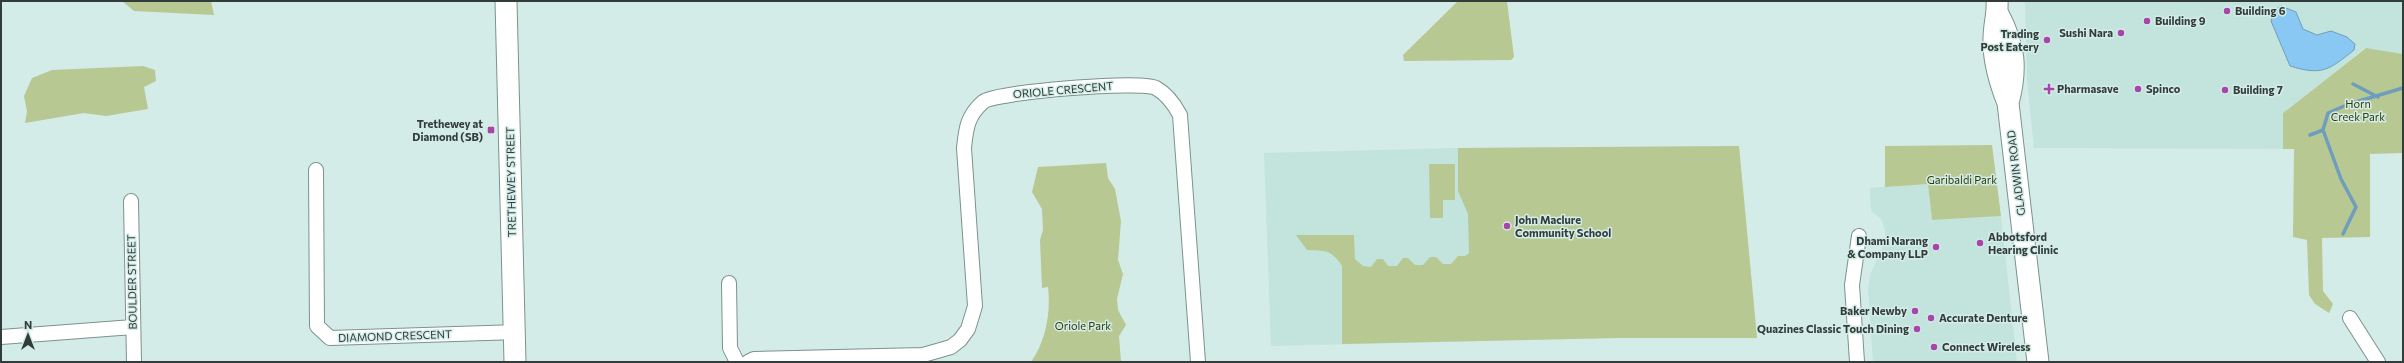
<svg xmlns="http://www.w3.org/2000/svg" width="2404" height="363" font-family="Commissioner,sans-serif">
<rect width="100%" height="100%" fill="#d4ece7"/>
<path fill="#c2e4dc" d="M 2025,1 L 2403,1 L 2403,54 L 2365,48 L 2283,113 L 2283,149 L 2034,148 L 2027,80 Z
M 1739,146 L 1757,338 L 1618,338 L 1271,346 L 1264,153 L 1458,148 Z
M 1928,184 L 1932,220 L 2001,216 L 2017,362 L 1873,362 L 1868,290 L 1870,275 L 1885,242 L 1885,229 L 1881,219 L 1871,211 L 1870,188 Z"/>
<path fill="#b7c893" d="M 122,1 L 211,1 L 214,15 L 134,11 Z
M 1458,1 L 1507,1 L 1514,57 L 1511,60 L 1404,61 L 1403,55 Z
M 2366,48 L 2403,54 L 2403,153 L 2370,154 L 2370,237 L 2322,238 L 2323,291 L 2333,304 L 2329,313 L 2315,304 L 2309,295 L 2307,240 L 2293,237 L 2294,149 L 2283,149 L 2283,113 Z
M 143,66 L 155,70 L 156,81 L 144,87 L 148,109 L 106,116 L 84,113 L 25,123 L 27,111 L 24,96 L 32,78 L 52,70 Z
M 1992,145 L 2001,216 L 1932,220 L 1928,184 L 1885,187 L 1885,146 Z
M 1739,146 L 1757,338 L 1618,338 L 1342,344 L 1342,266 C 1331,249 1325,251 1307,250 L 1296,235 L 1354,235 L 1355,259 L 1363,266 L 1371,267 L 1377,259 L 1383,259 L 1388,266 L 1397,266 L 1403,258 L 1408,258 L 1415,265 L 1423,265 L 1430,257 L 1436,257 L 1443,264 L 1451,264 L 1458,256 L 1465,256 L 1469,253 L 1468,214 L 1458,191 L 1458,148 Z
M 1106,163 L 1108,178 L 1115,189 L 1121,221 L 1118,260 L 1123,274 L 1117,299 L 1118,310 L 1126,325 L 1119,336 L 1121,362 L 1031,362 C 1046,341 1051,312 1048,287 L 1042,288 L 1040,240 L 1043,230 L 1042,209 L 1032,192 L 1038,167 Z
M 1429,164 L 1455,164 L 1455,200 L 1443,200 L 1443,218 L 1430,218 Z"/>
<path fill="#89c8f3" stroke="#6f9ebc" d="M 2281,6 L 2296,12 L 2303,29 L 2317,35 L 2331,31 L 2347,37 L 2355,44 L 2354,50 C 2329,70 2322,76 2290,66 L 2271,21 L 2274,10 Z"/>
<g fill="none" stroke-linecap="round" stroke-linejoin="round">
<path stroke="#6f9ebc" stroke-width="3.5" d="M 2353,84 L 2378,97
M 2310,135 L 2323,130
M 2343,234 L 2356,207 L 2341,179 L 2323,130 L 2328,113 L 2349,104 L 2403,88"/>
<g stroke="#7c928d" stroke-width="16">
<path id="minor" d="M 316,170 L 317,326 L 330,338 L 514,332
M 131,201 L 134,362
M 729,283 L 730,348 L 737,362
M 2350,318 L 2378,362
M 1,337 L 133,327
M 748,362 L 754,359 L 923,355 L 951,347 L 960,340 L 968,329 L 975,306 L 964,148 C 966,129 967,116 983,102 C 994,92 1142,80 1156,88 C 1167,94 1174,104 1180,115 L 1198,362
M 1857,362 L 1852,285 L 1859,236"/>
</g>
<g stroke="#7c928d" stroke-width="23">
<path id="secondary" d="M 506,1 L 515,362
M 1997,1 C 1998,14 1994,25 1994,38 C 1993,60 2000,83 2008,103 L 2038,362
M 1998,14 C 2015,46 2017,69 2008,103"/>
</g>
<use href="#minor" stroke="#fff" stroke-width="14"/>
<use href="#secondary" stroke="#fff" stroke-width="21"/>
</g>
<g fill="#a844aa" stroke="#d4ece7" stroke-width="1.5">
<circle cx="2227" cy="11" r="4"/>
<circle cx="2147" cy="21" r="4"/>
<circle cx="2121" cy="33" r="4"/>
<circle cx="2047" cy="40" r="4"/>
<path d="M2047 83h4v4h4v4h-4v4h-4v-4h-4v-4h4z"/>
<circle cx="2138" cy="89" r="4"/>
<circle cx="2225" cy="90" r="4"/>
<rect x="487" y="126" width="8" height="8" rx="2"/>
<circle cx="1507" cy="226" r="4"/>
<circle cx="1980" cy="243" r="4"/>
<circle cx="1936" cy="247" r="4"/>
<circle cx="1915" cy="311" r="4"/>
<circle cx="1931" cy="318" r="4"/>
<circle cx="1917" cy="329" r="4"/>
<circle cx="1934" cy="347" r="4"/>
</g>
<g text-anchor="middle" stroke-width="3" stroke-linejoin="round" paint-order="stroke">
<g font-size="11" font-weight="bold" fill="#323c3a" stroke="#d4ece7" text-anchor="start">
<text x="2235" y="15">Building 6</text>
<text x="2155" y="25">Building 9</text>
<text x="2113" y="37" text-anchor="end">Sushi Nara</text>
<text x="2039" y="38" text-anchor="end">Trading<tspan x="2039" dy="13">Post Eatery</tspan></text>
<text x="2057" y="93">Pharmasave</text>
<text x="2146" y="93">Spinco</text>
<text x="2233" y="94">Building 7</text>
<text x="483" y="128" text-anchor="end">Trethewey at<tspan x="483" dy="13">Diamond (SB)</tspan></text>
<text x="1515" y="224">John Maclure<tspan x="1515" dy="13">Community School</tspan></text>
<text x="1988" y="241">Abbotsford<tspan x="1988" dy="13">Hearing Clinic</tspan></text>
<text x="1928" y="245" text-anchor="end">Dhami Narang<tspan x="1928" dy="13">&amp; Company LLP</tspan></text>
<text x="1907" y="315" text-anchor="end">Baker Newby</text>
<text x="1939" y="322">Accurate Denture</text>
<text x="1909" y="333" text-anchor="end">Quazines Classic Touch Dining</text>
<text x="1942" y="351">Connect Wireless</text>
</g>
<g font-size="11" fill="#323c3a" stroke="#d4ece7">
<text transform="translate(1063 90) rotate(-5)" y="4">ORIOLE CRESCENT</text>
<text transform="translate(2016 173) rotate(-97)" y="4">GLADWIN ROAD</text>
<text transform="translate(511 182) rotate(-91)" y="4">TRETHEWEY STREET</text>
<text transform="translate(132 282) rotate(-91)" y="4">BOULDER STREET</text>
<text transform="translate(395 336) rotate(-2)" y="4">DIAMOND CRESCENT</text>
</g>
<g font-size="11" fill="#2d3907" stroke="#d4ece7">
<text x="2358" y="108">Horn<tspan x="2358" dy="13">Creek Park</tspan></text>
<text x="1962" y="184">Garibaldi Park</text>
<text x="1083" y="330">Oriole Park</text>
</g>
</g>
<rect width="2404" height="363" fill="none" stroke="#323c3a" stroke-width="4"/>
<g transform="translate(28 335)" stroke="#d4ece7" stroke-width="3" paint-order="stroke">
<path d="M0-3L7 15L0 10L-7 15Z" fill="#323c3a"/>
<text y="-6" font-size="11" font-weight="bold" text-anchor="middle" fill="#323c3a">N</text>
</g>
</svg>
